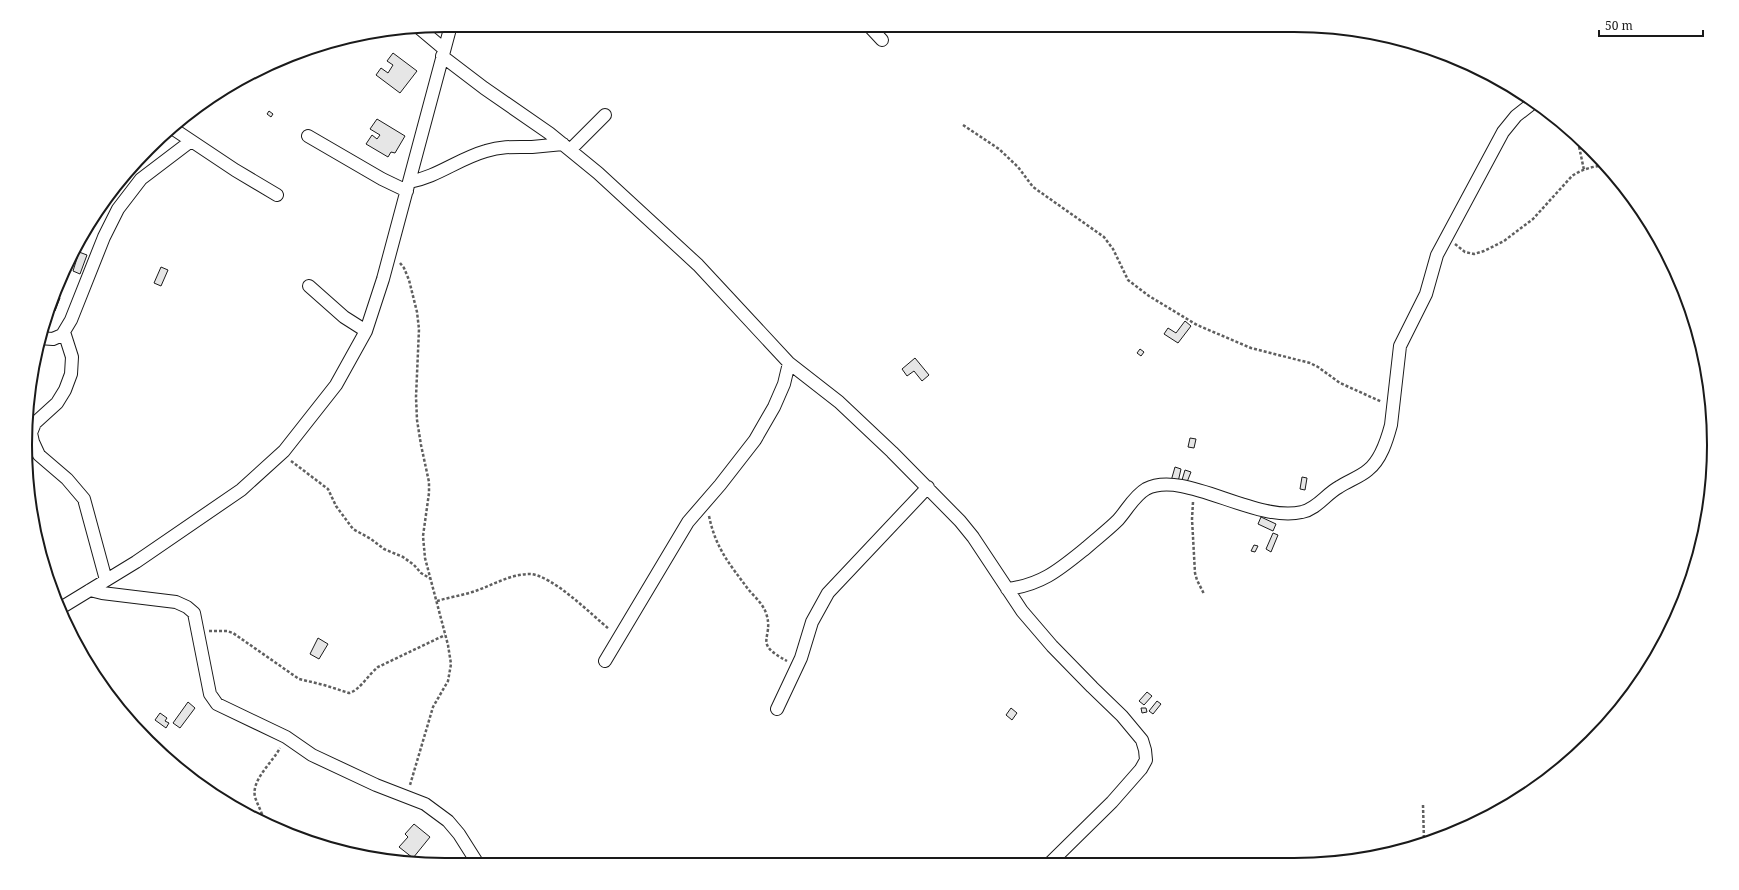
<svg xmlns="http://www.w3.org/2000/svg" width="1739" height="890" font-family="'Noto Serif',serif">
<rect width="100%" height="100%" fill="#fff"/>
<path fill="#e6e6e6" stroke="#1a1a1a" d="M 393,53 L 417,71 L 400,93 L 376,75 L 381,68 L 388,73 L 393,65 L 387,61 Z
M 269,111 L 273,114 L 271,117 L 267,114 Z
M 377,119 L 405,136 L 395,153 L 391,152 L 388,157 L 366,144 L 372,135 L 377,139 L 380,135 L 370,129 Z
M 79,252 L 87,255 L 80,274 L 73,271 Z
M 161,267 L 168,270 L 161,286 L 154,283 Z
M 55,297 L 60,298 L 55,311 L 50,309 Z
M 1185,321 L 1191,326 L 1178,343 L 1164,334 L 1168,328 L 1176,333 Z
M 1140,349 L 1144,352 L 1141,356 L 1137,353 Z
M 915,358 L 929,375 L 922,381 L 914,371 L 907,376 L 902,369 Z
M 1190,438 L 1196,439 L 1194,448 L 1188,447 Z
M 1175,467 L 1181,469 L 1178,482 L 1171,481 Z
M 1185,470 L 1191,472 L 1187,482 L 1182,480 Z
M 1302,477 L 1307,478 L 1305,490 L 1300,489 Z
M 1261,517 L 1276,524 L 1273,531 L 1258,524 Z
M 1273,533 L 1278,535 L 1271,552 L 1266,549 Z
M 1254,545 L 1258,546 L 1255,552 L 1251,551 Z
M 318,638 L 328,644 L 319,659 L 310,654 Z
M 1147,692 L 1152,696 L 1144,705 L 1139,701 Z
M 1157,701 L 1161,704 L 1153,714 L 1149,711 Z
M 188,702 L 195,708 L 180,728 L 173,723 Z
M 1011,708 L 1017,713 L 1012,720 L 1006,715 Z
M 1141,708 L 1146,708 L 1147,712 L 1142,713 Z
M 160,713 L 167,718 L 165,721 L 169,723 L 166,728 L 155,720 Z
M 414,824 L 430,837 L 413,858 L 399,847 L 408,837 L 405,834 Z"/>
<g fill="none" stroke-linecap="round" stroke-linejoin="round">
<g stroke="#1a1a1a" stroke-width="14">
<path id="street" d="M 868,25 L 882,40
M 419,28 L 444,49
M 442,56 L 484,88 L 549,133 L 598,173 L 698,265 L 789,363 L 839,402 L 892,452 L 960,521 L 973,537 L 1022,611 L 1052,646 L 1092,687 L 1122,716 L 1142,740 L 1145,750 L 1146,760 L 1141,769 L 1112,802 L 1051,862
M 172,128 L 235,170 L 277,195
M 308,136 L 382,179 L 407,191
M 570,150 L 605,115
M 409,182 C 437,177 458,159 486,151 C 502,146 516,147 532,147 C 543,146 553,145 563,144
M 309,286 L 344,317 L 366,331
M 64,332 L 72,357 L 71,374 L 65,390 L 57,403 L 35,423 L 31,433 L 33,442 L 39,455 L 67,479 L 84,499 L 106,580
M 39,338 L 53,339 L 62,335 L 71,320 L 104,237 L 118,209 L 141,179 L 191,141
M 1007,589 C 1042,585 1060,569 1086,548 C 1096,539 1108,530 1118,520 C 1127,510 1134,496 1146,489 C 1184,469 1254,523 1302,512 C 1317,509 1326,494 1339,487 C 1348,481 1360,477 1368,470 C 1381,460 1387,440 1391,425 L 1400,346 L 1426,294 L 1437,255 L 1503,132 L 1516,116 L 1534,102
M 90,590 L 102,593 L 176,602 L 187,607 L 194,613 L 210,694 L 217,704 L 286,737 L 312,755 L 376,785 L 425,804 L 448,821 L 459,834 L 478,864
M 59,609 L 136,562 L 241,490 L 284,451 L 336,385 L 366,331 L 383,279 L 451,25
M 605,661 L 688,522 L 720,485 L 755,440 L 774,407 L 784,384 L 789,363
M 777,709 L 801,658 L 812,622 L 828,593 L 928,487"/>
</g>
<path stroke="#5f5f5f" stroke-width="2.5" stroke-dasharray="3 2" stroke-linecap="butt" d="M 963,125 L 999,149 L 1018,167 L 1033,187 L 1104,237 L 1113,249 L 1128,280 L 1149,296 L 1197,325 L 1251,348 L 1310,363 L 1318,367 L 1340,383 L 1382,402
M 1577,137 L 1584,170
M 1455,244 L 1465,252 L 1474,254 L 1484,251 L 1504,241 L 1533,219 L 1572,176 C 1582,169 1594,166 1607,165
M 400,263 L 404,268 L 409,280 L 417,312 L 419,329 L 416,397 L 417,420 L 421,445 L 429,482 L 429,493 L 423,536 L 425,558 L 448,645 L 451,664 L 448,681 L 433,707 L 410,785
M 291,461 L 328,489 L 336,506 L 353,529 L 371,539 L 384,549 L 403,557 L 414,565 L 421,573 L 431,579
M 1193,502 L 1192,519 L 1195,573 L 1197,580 L 1204,594
M 709,516 C 716,549 729,563 748,589 C 754,596 763,604 766,613 C 775,639 751,642 787,661
M 437,601 C 450,597 465,595 478,590 C 495,584 511,574 530,574 C 552,575 592,615 609,629
M 209,631 L 227,631 L 233,633 L 299,679 L 324,685 L 349,693 C 359,691 369,674 378,667 L 445,635
M 1423,805 L 1424,841
M 265,824 C 263,814 258,806 255,797 C 251,780 272,763 280,748"/>
<use href="#street" stroke="#fff" stroke-width="12"/>
</g>
<path d="M0 0H1739V890H0ZM445 32H1294A413 413 0 0 1 1707 445V445A413 413 0 0 1 1294 858H445A413 413 0 0 1 32 445V445A413 413 0 0 1 445 32Z" fill="#fff" fill-rule="evenodd"/>
<path fill="none" stroke="#1a1a1a" stroke-width="2" d="M445 32H1294A413 413 0 0 1 1707 445V445A413 413 0 0 1 1294 858H445A413 413 0 0 1 32 445V445A413 413 0 0 1 445 32Z"/>
<path d="M1599 30v6h104v-6" fill="none" stroke="#1a1a1a" stroke-width="2"/>
<text x="1605" y="30" font-size="12" fill="#1a1a1a" stroke="#ffffff" stroke-width="3" paint-order="stroke">50 m</text>
</svg>
